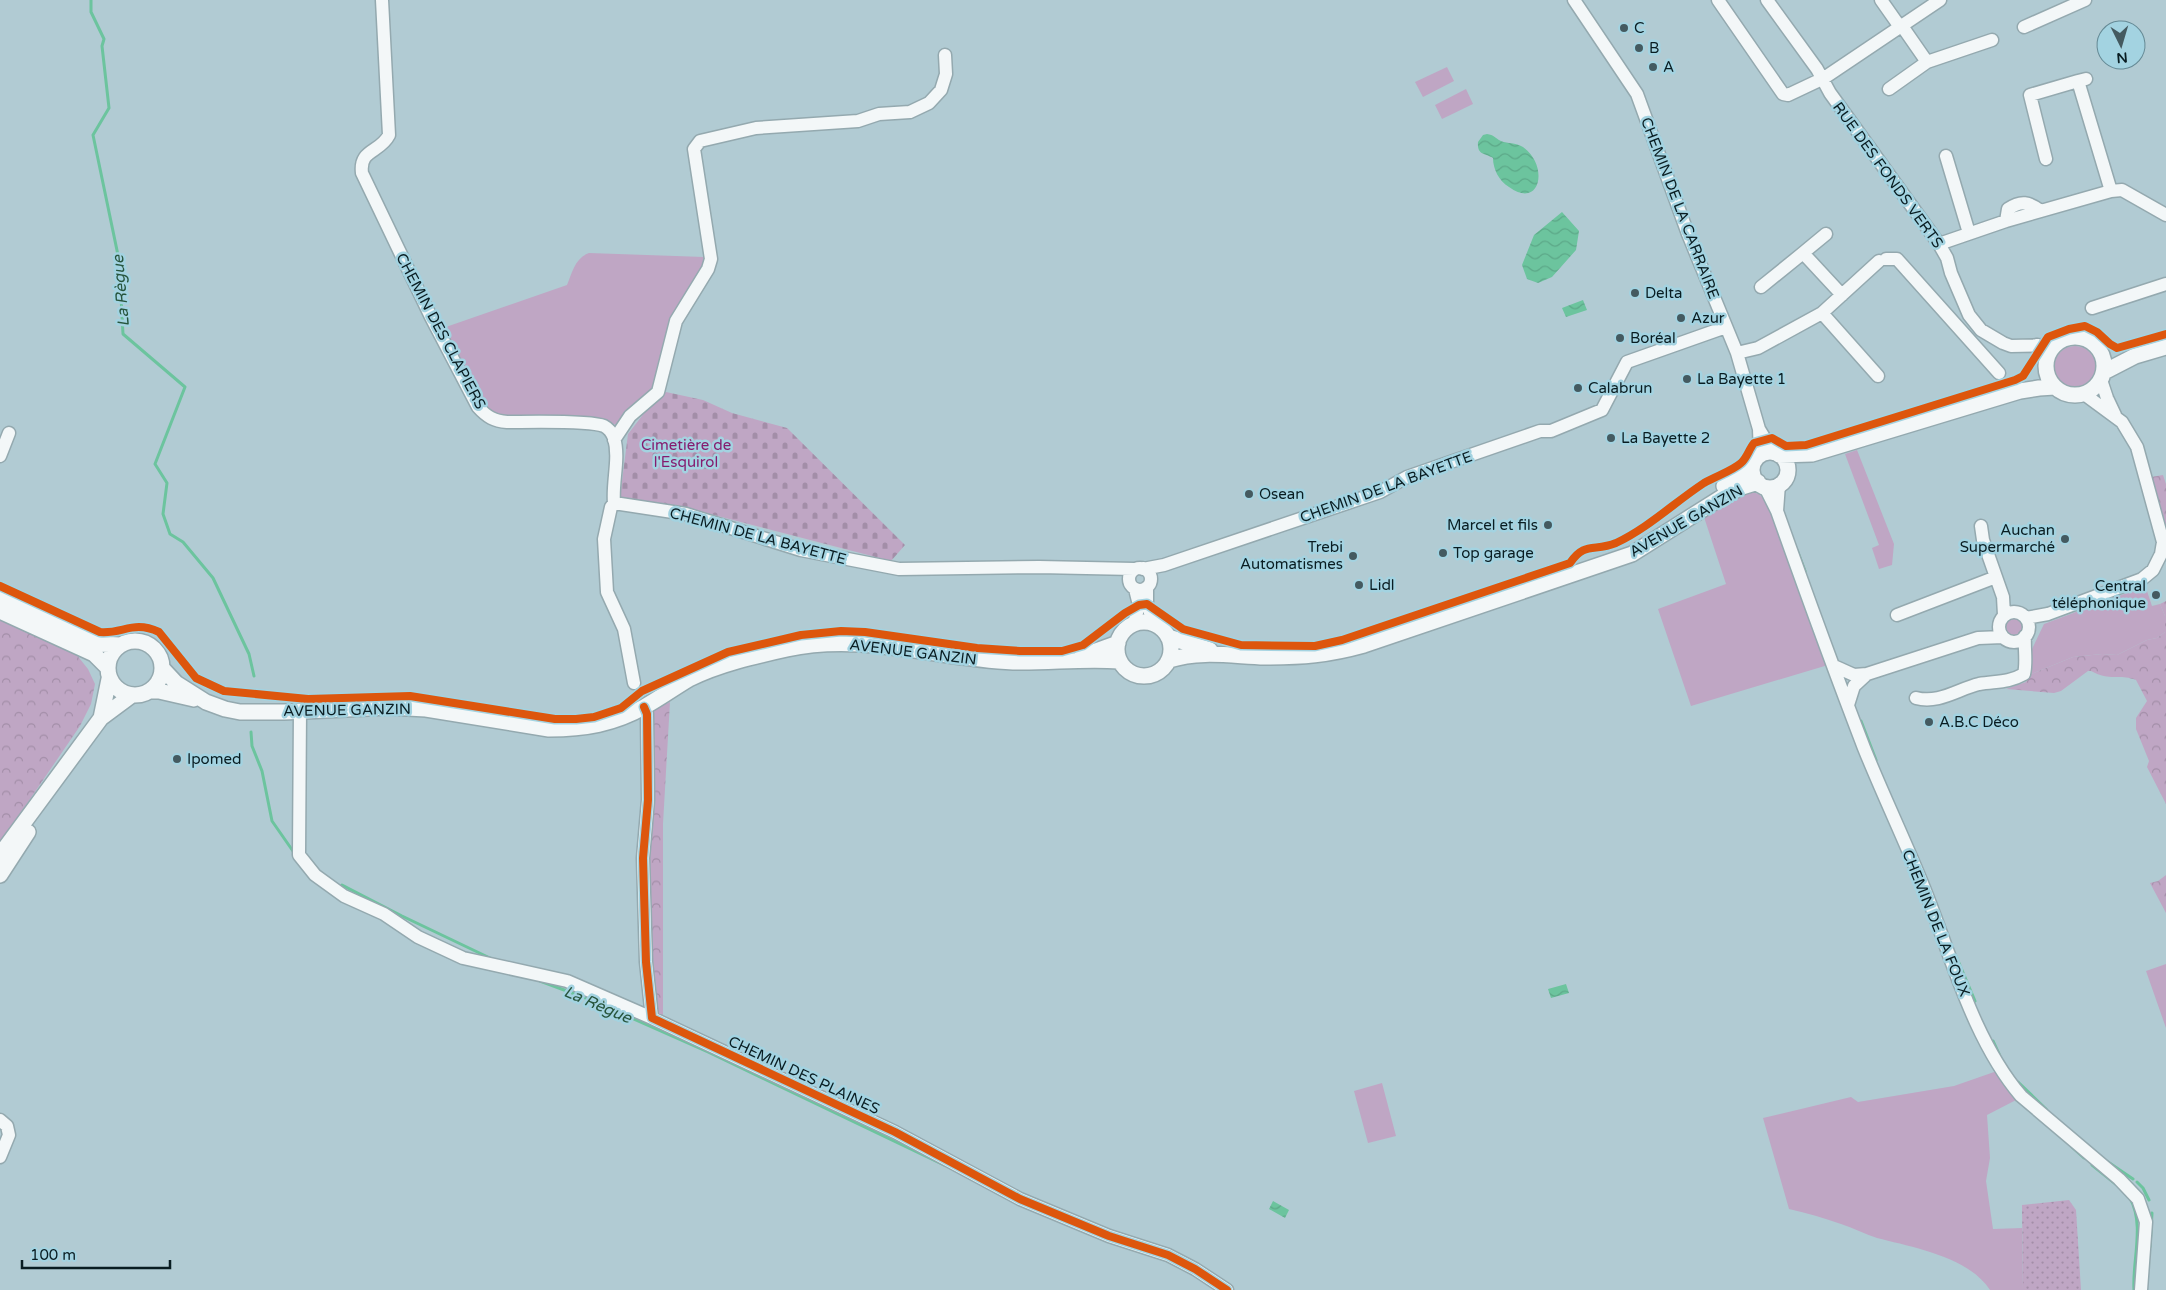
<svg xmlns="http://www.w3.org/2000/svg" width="2166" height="1290" font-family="'Varela Round',sans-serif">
<defs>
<pattern id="forest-crowns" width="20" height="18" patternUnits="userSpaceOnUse" patternTransform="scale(1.25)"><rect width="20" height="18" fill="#bfa6c4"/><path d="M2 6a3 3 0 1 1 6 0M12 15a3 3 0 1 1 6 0" fill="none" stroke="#a38ea8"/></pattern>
<pattern id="cemetery-stones" width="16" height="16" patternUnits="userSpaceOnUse" patternTransform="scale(1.25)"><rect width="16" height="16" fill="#bfa6c4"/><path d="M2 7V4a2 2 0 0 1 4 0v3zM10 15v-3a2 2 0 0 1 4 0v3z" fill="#a38ea8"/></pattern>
<pattern id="garden-dots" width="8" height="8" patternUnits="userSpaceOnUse" patternTransform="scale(1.25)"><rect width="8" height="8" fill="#bfa6c4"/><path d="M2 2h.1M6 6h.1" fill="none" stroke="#a38ea8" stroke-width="1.8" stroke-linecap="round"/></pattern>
<pattern id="water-waves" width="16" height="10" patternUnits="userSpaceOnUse" patternTransform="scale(1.25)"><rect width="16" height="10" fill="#6cc49e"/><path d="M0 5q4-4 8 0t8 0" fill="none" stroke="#5ca888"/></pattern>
</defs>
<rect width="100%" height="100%" fill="#b1cbd3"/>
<path fill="#bfa6c4" d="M 1447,67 L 1454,81 L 1423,97 L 1415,82 Z
M 1466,89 L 1473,104 L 1442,119 L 1435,105 Z
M 589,253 L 704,257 L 711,270 L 677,324 L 665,379 L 618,425 L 606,423 L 506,419 L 488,413 L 443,328 L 567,285 C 572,273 575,258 589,253 Z
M2054 367a21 21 0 1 1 42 0a21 21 0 1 1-42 0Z
M 1857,450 L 1894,544 L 1892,565 L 1879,569 L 1872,548 L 1879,545 L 1845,454 Z
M 1744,490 L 1759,494 L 1766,501 L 1828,665 L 1691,706 L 1658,609 L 1726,584 L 1703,514 Z
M 2143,587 L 2146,588 L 2152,606 L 2160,604 L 2165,616 L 2165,632 L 2157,638 L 2147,640 L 2117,655 L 2102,654 L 2073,657 L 2029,675 L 2032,649 L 2044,624 Z
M2004 626a10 10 0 1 1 20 0a10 10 0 1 1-20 0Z
M 2166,964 L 2166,1028 L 2146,971 Z
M 1997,1071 L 2018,1099 L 1987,1115 L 1990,1158 L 1986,1181 L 1993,1229 L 2022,1228 L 2023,1290 L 1990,1290 C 1969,1257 1912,1247 1877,1238 C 1865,1234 1853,1228 1841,1224 C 1824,1218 1807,1213 1789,1209 L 1763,1118 L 1851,1097 L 1858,1102 L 1954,1086 Z
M 1382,1083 L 1396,1136 L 1368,1143 L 1354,1091 Z"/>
<path fill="url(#forest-crowns)" d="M 2163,475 L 2166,484 L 2166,534 L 2151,477 Z
M 2166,601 L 2166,804 L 2147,767 L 2149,761 L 2136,729 L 2136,718 L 2147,701 L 2136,680 C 2117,673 2111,682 2091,671 L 2088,671 L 2061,691 L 2054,693 L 2006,689 L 2026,682 L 2029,675 L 2073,657 L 2102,654 L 2117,655 L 2147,640 L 2157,638 L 2165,632 L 2165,616 L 2160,604 Z
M 0,616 L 76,654 L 88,669 L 95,684 L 91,704 L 80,726 L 0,843 Z
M 670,702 L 663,824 L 663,1016 L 647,1012 L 645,784 L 641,715 Z
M 2166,875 L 2166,913 L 2150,883 L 2158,881 Z"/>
<path fill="url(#cemetery-stones)" d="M 666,392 L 703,400 L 732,413 L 787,428 L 905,545 L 891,561 L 706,513 L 620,497 L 628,434 L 645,412 Z"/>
<path fill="url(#garden-dots)" d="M 2069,1200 L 2076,1210 L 2081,1290 L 2023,1290 L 2022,1205 Z"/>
<path fill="url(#water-waves)" d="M 1487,134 C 1494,135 1495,138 1501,141 C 1508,144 1515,142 1523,147 C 1549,165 1541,210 1509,187 C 1499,181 1493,169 1493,158 C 1484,153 1477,155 1478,142 L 1483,135 Z
M 1562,212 L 1579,231 L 1576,250 L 1552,277 L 1538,283 L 1527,279 L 1522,265 L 1534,235 Z
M 1583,300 L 1587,310 L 1566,317 L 1562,308 Z
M 1566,984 L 1569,993 L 1551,998 L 1548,989 Z
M 1273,1201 L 1289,1210 L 1285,1218 L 1269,1209 Z"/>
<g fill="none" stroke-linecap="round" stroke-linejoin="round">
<path stroke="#6cc49e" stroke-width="3" d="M 91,0 L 91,12 L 104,39 L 102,46 L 109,108 L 93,135 L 119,260 L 123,334 L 185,387 L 155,464 L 167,483 L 163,514 L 170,534 L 183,542 L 213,578 L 249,654 L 254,676
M 1797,550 L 1805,571
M 1861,721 L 1876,760
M 251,732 L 252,746 L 262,771 L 272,821 L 295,854
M 342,885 L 402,916 L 492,959
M 1956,956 L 1975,1001
M 540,981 L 591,1000 L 708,1052 L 944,1165
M 1993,1041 L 1999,1054
M 2018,1082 L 2046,1109
M 2072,1147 L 2084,1158
M 2108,1162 L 2133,1179
M 2092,1165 L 2117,1185
M 2137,1182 L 2143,1188 L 2149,1200
M 2130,1198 C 2145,1225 2132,1261 2134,1290
M 2150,1247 L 2152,1213"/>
<g stroke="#94a9af" stroke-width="15">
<path id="minor" d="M 382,0 L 389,135 C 380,153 359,149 362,173 L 431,317 L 478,407 C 487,417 494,421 507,422 C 526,422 589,420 604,426 C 608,428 612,433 614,438 C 620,458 612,482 614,503 L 611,507 L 604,539 L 607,592 L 624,629 L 634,683
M 1574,0 L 1637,94 L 1688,234 L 1737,353 L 1759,429 L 1773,452
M 1718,0 L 1783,94 L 1788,95 L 1824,78 L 1940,0
M 1767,0 L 1817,69 L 1830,93 L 1939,244 L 1947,258 L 1951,273 L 1969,315 L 1981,330 L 2003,343 L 2011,346 L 2056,345
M 1881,0 L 1900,27
M 2024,27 L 2085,0
M 1927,62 L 1992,40
M 2086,79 L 2078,81 L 2111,191
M 1889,89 L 1927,62 L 1902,26
M 1946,156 L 1969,233
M 2046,159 L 2030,95 L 2078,81
M 2041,211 C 2029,202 2021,200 2008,209 L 2006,221 L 2111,191 L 2122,190 L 2166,215
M 1939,244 L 2006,221
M 1803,253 L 1826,234
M 1886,259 L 1897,259 L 1999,373
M 1761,287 L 1803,253 L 1842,295
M 2092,308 L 2166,284
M 1822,313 L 1878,376
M 2037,345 L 2047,360
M 1737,353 L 1758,348 L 1822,313 L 1879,261
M 2101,380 L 2107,398 L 2115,415
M 1759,429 L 1760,455
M 614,440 L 630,416 L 658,392 L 676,321 L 708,269 L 711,259 L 694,149 L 700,141 L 756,128 L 858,121 L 879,114 L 910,112 L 929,103 L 941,90 L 946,74 L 945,55
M 0,456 L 9,433
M 1765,487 L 1777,511 C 1805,590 1834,670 1864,748 C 1883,795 1905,841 1924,888 C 1951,955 1973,1040 2021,1096 L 2119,1179 L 2138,1199 L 2146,1222 L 2141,1290
M 614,503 L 686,514 L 801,550 L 899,569 L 1039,567 L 1134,569
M 1777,511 L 1779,484
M 1981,526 L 1983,540 L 2003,597 L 2004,615
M1129 579a11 11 0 1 1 22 0a11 11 0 1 1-22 0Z
M 1143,569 L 1164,565 L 1380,492 L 1407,477 L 1540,431 L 1551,431 L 1602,410 L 1627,362 L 1726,327
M 1147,587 L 1147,604 L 1154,624
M1999 627a15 15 0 1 1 30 0a15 15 0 1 1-30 0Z
M 1897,615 L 1996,577
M 2026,618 L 2048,614 L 2142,579 L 2153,570 L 2161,554 L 2163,542 L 2137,447 L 2122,422 L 2084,394
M 1134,624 L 1139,605 L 1135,589
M 1834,666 L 1854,675 L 1867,674 L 1978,638 L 2003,637
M 1916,698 C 1939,704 1958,689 1979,684 C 1997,681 2008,683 2024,674 C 2027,662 2024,649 2025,636
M 1848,705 L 1854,686 L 1867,674
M 644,707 L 647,714 L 648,800 L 643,858 L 646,962 L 652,1018 L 895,1132 L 1020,1199 L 1109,1236 L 1168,1255 L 1195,1269 L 1227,1290
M 300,711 L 299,855 L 315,875 L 344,896 L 384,914 L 418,937 L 463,958 L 567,981 L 652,1018
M 0,1120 L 7,1126 L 9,1135 L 0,1157"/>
</g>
<g stroke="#94a9af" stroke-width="18">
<path id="major" d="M2046 366a29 29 0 1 1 58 0a29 29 0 1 1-58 0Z
M 2104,372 L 2135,356 L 2166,347
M1752 470a18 18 0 1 1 36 0a18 18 0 1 1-36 0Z
M 1779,455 L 1812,454 L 2020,391 L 2039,388 L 2055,387
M 1724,486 L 1752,469
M 0,598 L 99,644 L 120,645
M 0,611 L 94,654 L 107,667
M1117 649a27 27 0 1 1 54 0a27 27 0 1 1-54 0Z
M 1168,637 L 1210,650
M108 668a27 27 0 1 1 54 0a27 27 0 1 1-54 0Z
M 1082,656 L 1118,643
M 1169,660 C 1201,650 1232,656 1265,657 C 1302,657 1328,655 1364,645 L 1632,554 L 1722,497 L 1742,487 L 1758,482
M 162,668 L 176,683 L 206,702 L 225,709 L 240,712 L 284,712 L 389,707 L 426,709 L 549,729 C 584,729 614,724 644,707 C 660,698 674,688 689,679 C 719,664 755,656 787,649 C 863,632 938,659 1013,662 C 1049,663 1084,658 1119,661
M 149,691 L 159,691 L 194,699
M 101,718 L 109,679
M 0,855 L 101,718 L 132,695
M 0,875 L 28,832"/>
</g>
<use href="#minor" stroke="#f3f7f8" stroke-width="12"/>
<use href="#major" stroke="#f3f7f8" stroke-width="15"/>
<g stroke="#a3d3e1" stroke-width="11">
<path id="cycleway" d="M 0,586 L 100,632 C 123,634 133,620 159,632 L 196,678 L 224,691 L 308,699 L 410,696 L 555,719 L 576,719 L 594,717 L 621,708 L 642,691 L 728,652 L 801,635 L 841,631 L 865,632 L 977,648 L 1020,651 L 1062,651 L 1083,645 L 1125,613 L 1139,605 L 1147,604 L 1183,629 L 1241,645 L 1315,646 L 1342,640 L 1570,563 C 1585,541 1594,552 1616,543 C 1648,528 1675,502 1704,483 C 1716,476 1732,471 1741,463 C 1747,458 1749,449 1754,443 L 1772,438 L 1786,446 L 1806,445 L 2015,380 L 2023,376 L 2048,337 L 2069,329 L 2085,326 L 2097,332 L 2110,344 L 2117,348 L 2166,334
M 644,707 L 647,714 L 648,800 L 643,858 L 646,962 L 652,1018 L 895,1132 L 1020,1199 L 1109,1236 L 1168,1255 L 1195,1269 L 1227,1290"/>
</g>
<use href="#cycleway" stroke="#dd560d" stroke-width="8"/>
</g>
<g fill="#445a60" stroke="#a3d3e1" stroke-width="2">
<circle cx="1624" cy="28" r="5"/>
<circle cx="1639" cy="48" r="5"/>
<circle cx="1653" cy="67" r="5"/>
<circle cx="1635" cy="293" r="5"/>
<circle cx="1681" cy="318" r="5"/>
<circle cx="1620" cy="338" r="5"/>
<circle cx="1687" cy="379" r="5"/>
<circle cx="1578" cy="388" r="5"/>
<circle cx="1611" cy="438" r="5"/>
<circle cx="1249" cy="494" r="5"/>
<circle cx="1548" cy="525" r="5"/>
<circle cx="2065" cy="539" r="5"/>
<circle cx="1443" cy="553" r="5"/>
<circle cx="1353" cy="556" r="5"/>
<circle cx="1359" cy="585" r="5"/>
<circle cx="2156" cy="595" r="5"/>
<circle cx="1929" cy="722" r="5"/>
<circle cx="177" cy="759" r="5"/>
</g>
<g text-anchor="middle" stroke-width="5" stroke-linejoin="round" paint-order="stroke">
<g font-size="15" fill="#091d22" stroke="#a3d3e1" text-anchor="start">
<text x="1634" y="33">C</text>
<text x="1649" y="53">B</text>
<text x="1663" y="72">A</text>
<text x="1645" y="298">Delta</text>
<text x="1691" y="323">Azur</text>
<text x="1630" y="343">Boréal</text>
<text x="1697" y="384">La Bayette 1</text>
<text x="1588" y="393">Calabrun</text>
<text x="1621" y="443">La Bayette 2</text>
<text x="1259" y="499">Osean</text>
<text x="1538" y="530" text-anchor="end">Marcel et fils</text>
<text x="2055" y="535" text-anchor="end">Auchan<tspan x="2055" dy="17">Supermarché</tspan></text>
<text x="1343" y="552" text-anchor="end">Trebi<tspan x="1343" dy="17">Automatismes</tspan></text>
<text x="1453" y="558">Top garage</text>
<text x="1369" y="590">Lidl</text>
<text x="2146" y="591" text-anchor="end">Central<tspan x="2146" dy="17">téléphonique</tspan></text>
<text x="1939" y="727">A.B.C Déco</text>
<text x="187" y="764">Ipomed</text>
</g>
<g font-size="15" fill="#091d22" stroke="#a3d3e1">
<text transform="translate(1888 175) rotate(54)" y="5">RUE DES FONDS VERTS</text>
<text transform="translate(1680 208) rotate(69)" y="5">CHEMIN DE LA CARRAIRE</text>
<text transform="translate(441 331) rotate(62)" y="5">CHEMIN DES CLAPIERS</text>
<text transform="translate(1386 487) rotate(-20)" y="5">CHEMIN DE LA BAYETTE</text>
<text transform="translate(1686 521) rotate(-30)" y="5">AVENUE GANZIN</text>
<text transform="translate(758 536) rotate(15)" y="5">CHEMIN DE LA BAYETTE</text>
<text transform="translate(913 652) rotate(7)" y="5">AVENUE GANZIN</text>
<text transform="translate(347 710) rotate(-1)" y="5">AVENUE GANZIN</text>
<text transform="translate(1936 923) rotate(68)" y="5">CHEMIN DE LA FOUX</text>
<text transform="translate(804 1075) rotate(25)" y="5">CHEMIN DES PLAINES</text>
</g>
<g font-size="15" fill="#851c6f" stroke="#a3d3e1">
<text x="686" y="450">Cimetière de<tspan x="686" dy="17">l'Esquirol</tspan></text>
</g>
<g font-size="16" font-style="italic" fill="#27553d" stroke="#a3d3e1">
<text transform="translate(120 291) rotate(-95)" y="6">La Règue</text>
<text transform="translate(598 1004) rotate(23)" y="6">La Règue</text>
</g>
</g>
<g transform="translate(2121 45) rotate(175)"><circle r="24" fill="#a3d3e1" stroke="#658a95"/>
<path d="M0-4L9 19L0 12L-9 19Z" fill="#445a60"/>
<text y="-8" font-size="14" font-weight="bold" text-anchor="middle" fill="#091d22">N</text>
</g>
<path d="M22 1260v8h148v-8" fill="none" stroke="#091d22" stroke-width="2.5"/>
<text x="30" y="1260" font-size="15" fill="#091d22" stroke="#a3d3e1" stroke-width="4" paint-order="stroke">100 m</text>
</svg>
